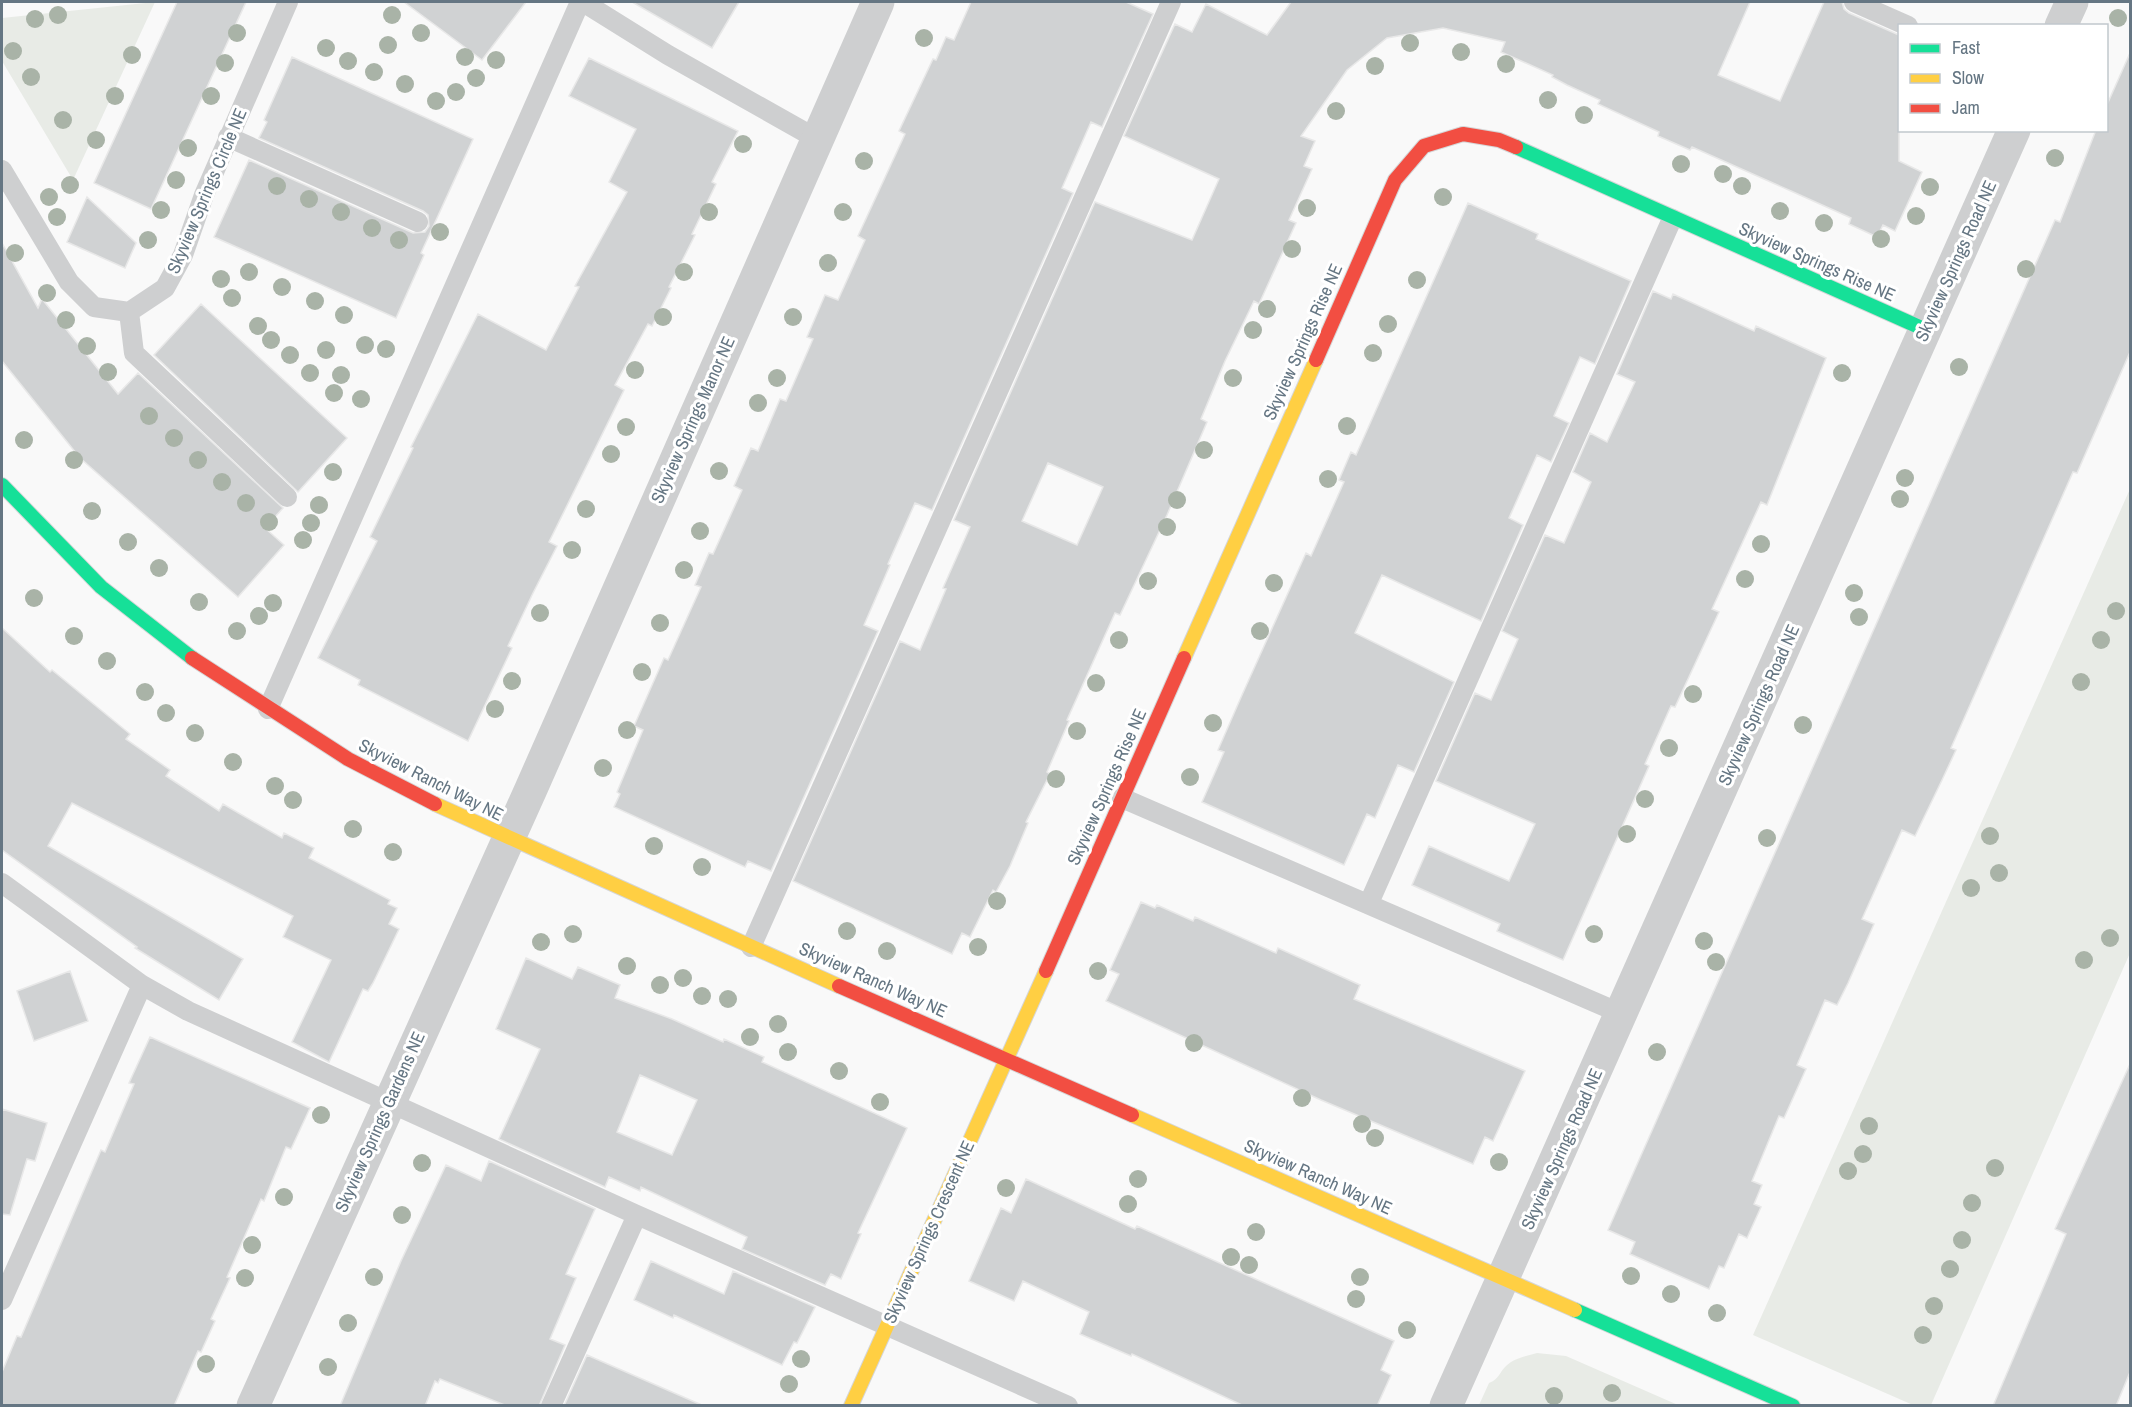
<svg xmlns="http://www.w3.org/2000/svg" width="2132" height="1407" font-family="'Archivo Narrow',sans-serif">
<rect width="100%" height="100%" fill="#f9f9f9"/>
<path fill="#e8ebe6" d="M 155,2 L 73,180 L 2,61 L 2,18 Z
M 2130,489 L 2130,953 L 1931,1405 L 1913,1405 L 1753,1335 Z
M 1537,1353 L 1566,1356 L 1678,1405 L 1479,1405 L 1489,1383 C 1499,1379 1499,1373 1506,1366 C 1514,1358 1527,1356 1537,1353 Z"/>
<path fill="#d0d2d3" stroke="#e8e8e8" stroke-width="1.5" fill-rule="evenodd" d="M 177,2 L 246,2 L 151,209 L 94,183 Z
M 404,2 L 526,2 L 482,60 Z
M 632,2 L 739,2 L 712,48 Z
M 971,2 L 1126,2 L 1153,14 L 1102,127 L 1091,122 L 1062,188 L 1073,193 L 932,510 L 915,503 L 888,564 L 890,565 L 864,625 L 878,631 L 771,871 L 748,861 L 745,867 L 614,807 L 620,794 L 617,792 L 643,730 L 634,726 L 664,658 L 668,660 L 701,587 L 695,585 L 709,553 L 713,554 L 742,490 L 734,486 L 751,448 L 758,451 L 780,399 L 786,401 L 813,339 L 807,337 L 825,295 L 838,300 L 865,240 L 858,236 L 905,134 L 899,131 L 933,59 L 936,60 L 946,37 L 954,40 Z
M 1291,2 L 1750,2 L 1718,75 L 1780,101 L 1824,2 L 1842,2 L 1844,9 L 1849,13 L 1899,35 L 1899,161 L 1922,172 L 1895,231 L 1883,225 L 1877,237 L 1849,224 L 1851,218 L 1791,191 L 1692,147 L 1690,150 L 1658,136 L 1659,132 L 1598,104 L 1600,100 L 1567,85 L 1552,77 L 1553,75 L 1501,52 L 1505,42 L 1443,28 L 1387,38 L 1347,70 L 1301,136 L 1315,141 L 1304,166 L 1312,169 L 1289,220 L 1296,223 L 1259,304 L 1254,301 L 1225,361 L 1201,419 L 1207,422 L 1167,515 L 1120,615 L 1115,613 L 1067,720 L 1069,721 L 1047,772 L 1050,774 L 1026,822 L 1028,823 L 1010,866 L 996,892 L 993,890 L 970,937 L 962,933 L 952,954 L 793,881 L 900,641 L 920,650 L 946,589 L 943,588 L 970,527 L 954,520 L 1095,202 L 1192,240 L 1219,179 L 1124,136 L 1175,24 L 1192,32 L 1206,4 L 1267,35 ZM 1048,463 L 1103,487 L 1077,545 L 1022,521 Z
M 2130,53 L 2130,352 L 2077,473 L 2073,472 L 1951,748 L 1956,750 L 1942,780 L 1915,836 L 1902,830 L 1862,919 L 1874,924 L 1848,983 L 1837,1005 L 1825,1000 L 1797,1065 L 1806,1069 L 1784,1118 L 1779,1116 L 1752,1181 L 1762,1185 L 1754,1204 L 1761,1207 L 1747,1238 L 1739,1234 L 1724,1268 L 1719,1266 L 1709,1289 L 1630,1254 L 1635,1242 L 1608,1230 L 2055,220 L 2060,222 L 2096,130 L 2106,130 L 2106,107 Z
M 292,57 L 473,139 L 421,253 L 424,255 L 396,318 L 214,237 L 249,160 L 413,233 L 425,232 L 429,226 L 428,215 L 423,211 L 259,138 L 267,122 L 264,120 Z
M 589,58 L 738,131 L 712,182 L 716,184 L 692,234 L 695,235 L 669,287 L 671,288 L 652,326 L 648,324 L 615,385 L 624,390 L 549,542 L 557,546 L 533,593 L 508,646 L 512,648 L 468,741 L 358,685 L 360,680 L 318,658 L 377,541 L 370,537 L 413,448 L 411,447 L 478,314 L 546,350 L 579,287 L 575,286 L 627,192 L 609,182 L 636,129 L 569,96 Z
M 87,197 L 136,243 L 125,268 L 67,242 Z
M 1468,203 L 1538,234 L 1536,239 L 1631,281 L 1595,364 L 1580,357 L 1554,416 L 1569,423 L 1551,462 L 1537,455 L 1509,518 L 1523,525 L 1481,621 L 1382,575 L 1355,633 L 1454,682 L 1414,772 L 1398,765 L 1375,818 L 1367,814 L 1344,865 L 1202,802 L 1224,752 L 1218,750 L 1242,695 L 1306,553 L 1311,556 L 1344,482 L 1339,480 L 1351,452 L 1356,455 Z
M 2,243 L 38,308 L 42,299 L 118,394 L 138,373 L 283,508 L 265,528 L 284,545 L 238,597 L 80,458 L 2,361 Z
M 1653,291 L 1671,299 L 1673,294 L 1754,331 L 1756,326 L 1826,358 L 1767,505 L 1761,502 L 1712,609 L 1719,612 L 1675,707 L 1671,706 L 1645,764 L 1649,766 L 1563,960 L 1497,931 L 1500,924 L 1412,885 L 1429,846 L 1509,881 L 1535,824 L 1436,781 L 1475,693 L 1491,700 L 1518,639 L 1502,631 L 1545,535 L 1564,543 L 1591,482 L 1573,472 L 1590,433 L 1607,442 L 1635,382 L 1617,374 Z
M 201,304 L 347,438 L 298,492 L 154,355 Z
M 2,628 L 50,672 L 52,670 L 130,734 L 126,739 L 170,770 L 166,776 L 219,811 L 223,804 L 282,838 L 284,833 L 314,848 L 309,858 L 390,900 L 388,904 L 397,908 L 389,924 L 399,929 L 373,983 L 368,991 L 363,989 L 329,1062 L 292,1042 L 331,960 L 283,937 L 293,916 L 72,803 L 48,846 L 243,959 L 219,1000 L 135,948 L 137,947 L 2,850 Z
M 1141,902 L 1155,908 L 1157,905 L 1193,921 L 1195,917 L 1276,953 L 1278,948 L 1360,985 L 1354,999 L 1525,1071 L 1493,1141 L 1485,1137 L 1473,1164 L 1321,1100 L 1106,1001 L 1119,974 L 1110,970 Z
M 526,958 L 572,979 L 578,967 L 620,985 L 615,998 L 672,1019 L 723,1042 L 724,1039 L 764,1057 L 762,1062 L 907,1128 L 858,1233 L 861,1234 L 841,1279 L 831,1274 L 825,1285 L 742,1249 L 747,1237 L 641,1187 L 640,1191 L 609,1177 L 605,1187 L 499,1139 L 540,1049 L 496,1029 ZM 640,1075 L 697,1100 L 672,1155 L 617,1132 Z
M 70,971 L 88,1021 L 34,1041 L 17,991 Z
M 150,1037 L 310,1108 L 291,1149 L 286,1147 L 264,1201 L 261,1199 L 227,1277 L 230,1278 L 211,1319 L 215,1321 L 201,1352 L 198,1351 L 174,1406 L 2,1406 L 2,1372 L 17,1336 L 21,1337 L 101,1150 L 105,1152 L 134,1084 L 129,1083 Z
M 2130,1064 L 2130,1372 L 2116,1406 L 1993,1406 L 2066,1234 L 2055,1229 Z
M 2,1109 L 47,1123 L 35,1161 L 27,1159 L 10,1215 L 2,1214 Z
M 489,1161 L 595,1209 L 566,1274 L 576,1278 L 550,1339 L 565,1345 L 539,1406 L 507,1406 L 440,1379 L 438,1383 L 435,1381 L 425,1406 L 340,1406 L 401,1261 L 446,1165 L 481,1181 Z
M 1026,1179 L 1135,1229 L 1137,1226 L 1394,1341 L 1381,1370 L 1391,1375 L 1377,1406 L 1244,1406 L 1132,1354 L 1131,1356 L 1080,1334 L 1089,1312 L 1023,1281 L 1014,1301 L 969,1281 L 1001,1208 L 1011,1213 Z
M 651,1261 L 724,1294 L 733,1271 L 815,1307 L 797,1343 L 794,1342 L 782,1365 L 674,1315 L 673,1318 L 634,1300 Z
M 587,1355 L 704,1406 L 564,1406 Z"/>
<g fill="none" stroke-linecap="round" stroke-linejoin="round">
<g stroke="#d5d6d7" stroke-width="16">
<path id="fast" d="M 1516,147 L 1926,330
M 2,485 L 101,587 L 192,658
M 1575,1310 L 1793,1406"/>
</g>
<g stroke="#d5d6d7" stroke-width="16">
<path id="slow" d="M 1184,658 L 1316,360
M 435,804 L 839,986
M 1132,1115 L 1575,1310
M 851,1406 L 1046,971"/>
</g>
<g stroke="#d5d6d7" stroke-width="16">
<path id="jam" d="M 1316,360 L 1395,180 L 1424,146 L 1463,134 L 1499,140 L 1516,147
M 192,658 L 348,759 L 435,804
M 1046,971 L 1184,658
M 839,986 L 1132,1115"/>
</g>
<path stroke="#cecfd0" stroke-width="20" d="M 583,2 L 668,55 L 817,139
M 1854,2 L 1908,26
M 228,137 L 418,222
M 2,170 L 69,282 L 94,307 L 129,312 L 165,288 L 183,255 L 204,195 L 288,2
M 129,312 L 134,353 L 287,497
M 268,709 L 580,2
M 1122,798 L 1622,1014
M 2,883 L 142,985 L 188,1011 L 637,1215 L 1068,1406
M 1369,903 L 1672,219
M 751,947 L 1171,2
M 2,1300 L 142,985
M 551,1406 L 637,1215"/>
<path stroke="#cecfd0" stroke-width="33" d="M 2061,26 L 2072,2
M 253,1406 L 531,789 L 878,2
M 1446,1406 L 2014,130"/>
<use href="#fast" stroke="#16e098" stroke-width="14"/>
<use href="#slow" stroke="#ffcf43" stroke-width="14"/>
<use href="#jam" stroke="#f24e42" stroke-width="14"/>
</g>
<g fill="#a9b3a7">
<circle cx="58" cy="15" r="9"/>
<circle cx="392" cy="15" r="9"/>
<circle cx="2118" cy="18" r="9"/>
<circle cx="35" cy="19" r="9"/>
<circle cx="237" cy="33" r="9"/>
<circle cx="421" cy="33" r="9"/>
<circle cx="924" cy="38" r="9"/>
<circle cx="1410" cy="43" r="9"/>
<circle cx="388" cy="45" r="9"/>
<circle cx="326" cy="48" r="9"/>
<circle cx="13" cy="51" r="9"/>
<circle cx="1461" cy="52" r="9"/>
<circle cx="132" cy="55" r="9"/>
<circle cx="465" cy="57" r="9"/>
<circle cx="496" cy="60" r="9"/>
<circle cx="348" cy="61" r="9"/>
<circle cx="225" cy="63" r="9"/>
<circle cx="1506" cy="64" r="9"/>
<circle cx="1375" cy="66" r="9"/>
<circle cx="374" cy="72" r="9"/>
<circle cx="31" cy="77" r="9"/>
<circle cx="476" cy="78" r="9"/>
<circle cx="405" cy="84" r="9"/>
<circle cx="456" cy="92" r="9"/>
<circle cx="115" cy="96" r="9"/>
<circle cx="211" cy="96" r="9"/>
<circle cx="1548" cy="100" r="9"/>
<circle cx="436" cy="101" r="9"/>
<circle cx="1336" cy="111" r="9"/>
<circle cx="1584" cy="115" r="9"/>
<circle cx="63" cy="120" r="9"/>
<circle cx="96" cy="140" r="9"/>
<circle cx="743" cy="144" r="9"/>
<circle cx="188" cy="148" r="9"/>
<circle cx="2055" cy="158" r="9"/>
<circle cx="864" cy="161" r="9"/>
<circle cx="1681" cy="164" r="9"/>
<circle cx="1723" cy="174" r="9"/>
<circle cx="176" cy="180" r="9"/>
<circle cx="70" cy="185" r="9"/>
<circle cx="277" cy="186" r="9"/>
<circle cx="1742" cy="186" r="9"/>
<circle cx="1930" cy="187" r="9"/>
<circle cx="49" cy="197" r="9"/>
<circle cx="1443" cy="197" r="9"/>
<circle cx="309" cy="199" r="9"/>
<circle cx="1307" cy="208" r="9"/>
<circle cx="161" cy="210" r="9"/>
<circle cx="1780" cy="211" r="9"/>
<circle cx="341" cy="212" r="9"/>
<circle cx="709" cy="212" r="9"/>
<circle cx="843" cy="212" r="9"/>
<circle cx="1916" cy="216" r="9"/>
<circle cx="57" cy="217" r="9"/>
<circle cx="1824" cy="223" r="9"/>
<circle cx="372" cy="228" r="9"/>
<circle cx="440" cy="232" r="9"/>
<circle cx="1881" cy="239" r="9"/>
<circle cx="148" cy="240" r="9"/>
<circle cx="399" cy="240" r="9"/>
<circle cx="1292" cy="249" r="9"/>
<circle cx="15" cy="253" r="9"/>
<circle cx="828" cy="263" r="9"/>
<circle cx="2026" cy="269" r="9"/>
<circle cx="249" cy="272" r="9"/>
<circle cx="684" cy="272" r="9"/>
<circle cx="221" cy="279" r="9"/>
<circle cx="1417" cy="280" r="9"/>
<circle cx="282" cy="287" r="9"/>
<circle cx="47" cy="293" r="9"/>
<circle cx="232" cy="298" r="9"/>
<circle cx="315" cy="301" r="9"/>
<circle cx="1267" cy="309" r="9"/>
<circle cx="344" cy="315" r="9"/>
<circle cx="663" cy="317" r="9"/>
<circle cx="793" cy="317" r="9"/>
<circle cx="66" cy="320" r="9"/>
<circle cx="1388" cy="324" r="9"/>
<circle cx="258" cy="326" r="9"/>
<circle cx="1253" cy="330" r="9"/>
<circle cx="271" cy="340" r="9"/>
<circle cx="365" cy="345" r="9"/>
<circle cx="87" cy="346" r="9"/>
<circle cx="386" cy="349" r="9"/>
<circle cx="326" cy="350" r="9"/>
<circle cx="1373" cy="353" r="9"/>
<circle cx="290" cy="355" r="9"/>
<circle cx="1959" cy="367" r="9"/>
<circle cx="635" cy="370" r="9"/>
<circle cx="108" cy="372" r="9"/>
<circle cx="310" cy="373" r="9"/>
<circle cx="1842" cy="373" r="9"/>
<circle cx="341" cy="375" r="9"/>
<circle cx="777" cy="378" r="9"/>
<circle cx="1233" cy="378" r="9"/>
<circle cx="334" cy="393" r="9"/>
<circle cx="361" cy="399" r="9"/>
<circle cx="758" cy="403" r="9"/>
<circle cx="149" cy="416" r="9"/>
<circle cx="1347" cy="426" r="9"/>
<circle cx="626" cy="427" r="9"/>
<circle cx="174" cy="438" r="9"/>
<circle cx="24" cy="440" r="9"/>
<circle cx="1204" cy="450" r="9"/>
<circle cx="611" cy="454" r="9"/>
<circle cx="74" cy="460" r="9"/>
<circle cx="198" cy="460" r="9"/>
<circle cx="719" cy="471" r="9"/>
<circle cx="333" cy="472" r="9"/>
<circle cx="1905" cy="478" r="9"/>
<circle cx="1328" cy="479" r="9"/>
<circle cx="222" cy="482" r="9"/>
<circle cx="1900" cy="499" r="9"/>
<circle cx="1177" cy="500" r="9"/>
<circle cx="246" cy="503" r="9"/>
<circle cx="319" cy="505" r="9"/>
<circle cx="586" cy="509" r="9"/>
<circle cx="92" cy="511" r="9"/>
<circle cx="269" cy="522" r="9"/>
<circle cx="311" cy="523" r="9"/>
<circle cx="1167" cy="527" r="9"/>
<circle cx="700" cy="531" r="9"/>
<circle cx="303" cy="540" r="9"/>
<circle cx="128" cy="542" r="9"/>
<circle cx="1761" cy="544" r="9"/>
<circle cx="572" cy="550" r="9"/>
<circle cx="159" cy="568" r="9"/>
<circle cx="684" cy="570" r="9"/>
<circle cx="1745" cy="579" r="9"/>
<circle cx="1148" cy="581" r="9"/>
<circle cx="1274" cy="583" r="9"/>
<circle cx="1854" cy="593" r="9"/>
<circle cx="34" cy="598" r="9"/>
<circle cx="199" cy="602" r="9"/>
<circle cx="273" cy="603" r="9"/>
<circle cx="2116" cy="611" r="9"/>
<circle cx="540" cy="613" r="9"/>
<circle cx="259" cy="616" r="9"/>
<circle cx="1859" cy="617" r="9"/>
<circle cx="660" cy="623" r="9"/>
<circle cx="237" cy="631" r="9"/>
<circle cx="1260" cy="631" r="9"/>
<circle cx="74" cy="636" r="9"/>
<circle cx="1119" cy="640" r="9"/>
<circle cx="2101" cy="640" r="9"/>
<circle cx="107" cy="661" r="9"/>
<circle cx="642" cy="672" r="9"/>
<circle cx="512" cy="681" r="9"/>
<circle cx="2081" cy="682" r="9"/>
<circle cx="1096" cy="683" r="9"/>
<circle cx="145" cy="692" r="9"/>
<circle cx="1693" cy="694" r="9"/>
<circle cx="495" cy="709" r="9"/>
<circle cx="166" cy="713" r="9"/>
<circle cx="1213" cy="723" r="9"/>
<circle cx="1803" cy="725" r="9"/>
<circle cx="627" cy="730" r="9"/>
<circle cx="1077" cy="731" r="9"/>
<circle cx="195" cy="733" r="9"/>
<circle cx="1669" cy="748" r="9"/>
<circle cx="233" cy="762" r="9"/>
<circle cx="603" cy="768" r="9"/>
<circle cx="1190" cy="777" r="9"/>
<circle cx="1056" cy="779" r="9"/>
<circle cx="275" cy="786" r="9"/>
<circle cx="1645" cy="799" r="9"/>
<circle cx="293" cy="800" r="9"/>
<circle cx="353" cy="829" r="9"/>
<circle cx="1627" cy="834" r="9"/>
<circle cx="1990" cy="836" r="9"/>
<circle cx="1767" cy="838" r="9"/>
<circle cx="654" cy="846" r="9"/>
<circle cx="393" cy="852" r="9"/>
<circle cx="702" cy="867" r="9"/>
<circle cx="1999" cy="873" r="9"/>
<circle cx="1971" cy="888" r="9"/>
<circle cx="997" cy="901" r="9"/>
<circle cx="847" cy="931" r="9"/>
<circle cx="573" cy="934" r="9"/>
<circle cx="1594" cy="934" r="9"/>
<circle cx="2110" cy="938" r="9"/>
<circle cx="1704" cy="941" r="9"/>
<circle cx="541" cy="942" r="9"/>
<circle cx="978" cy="947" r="9"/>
<circle cx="887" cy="951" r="9"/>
<circle cx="2084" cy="960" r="9"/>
<circle cx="1716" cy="962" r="9"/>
<circle cx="627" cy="966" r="9"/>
<circle cx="1098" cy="971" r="9"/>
<circle cx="683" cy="978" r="9"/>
<circle cx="660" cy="985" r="9"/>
<circle cx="702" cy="996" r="9"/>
<circle cx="728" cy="999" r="9"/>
<circle cx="778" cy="1024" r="9"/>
<circle cx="750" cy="1037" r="9"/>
<circle cx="1194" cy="1043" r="9"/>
<circle cx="788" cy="1052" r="9"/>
<circle cx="1657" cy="1052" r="9"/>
<circle cx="839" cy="1071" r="9"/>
<circle cx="1302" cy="1098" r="9"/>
<circle cx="880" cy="1102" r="9"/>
<circle cx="321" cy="1115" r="9"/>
<circle cx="1362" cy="1124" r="9"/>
<circle cx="1869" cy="1126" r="9"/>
<circle cx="1375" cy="1138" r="9"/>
<circle cx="1863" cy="1154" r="9"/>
<circle cx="1499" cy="1162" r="9"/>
<circle cx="422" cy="1163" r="9"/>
<circle cx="1995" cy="1168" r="9"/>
<circle cx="1848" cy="1171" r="9"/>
<circle cx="1138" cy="1179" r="9"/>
<circle cx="1006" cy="1188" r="9"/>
<circle cx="284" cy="1197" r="9"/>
<circle cx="1972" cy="1203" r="9"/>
<circle cx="1128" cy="1204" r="9"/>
<circle cx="402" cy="1215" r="9"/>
<circle cx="1256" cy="1232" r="9"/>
<circle cx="1962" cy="1240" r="9"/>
<circle cx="252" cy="1245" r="9"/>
<circle cx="1231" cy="1257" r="9"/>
<circle cx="1249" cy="1265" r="9"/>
<circle cx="1950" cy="1269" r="9"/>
<circle cx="1631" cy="1276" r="9"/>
<circle cx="374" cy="1277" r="9"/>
<circle cx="1360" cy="1277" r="9"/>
<circle cx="245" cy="1278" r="9"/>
<circle cx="1671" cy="1294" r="9"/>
<circle cx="1356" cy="1299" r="9"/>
<circle cx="1934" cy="1306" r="9"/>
<circle cx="1717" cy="1313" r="9"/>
<circle cx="348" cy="1323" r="9"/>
<circle cx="1407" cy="1330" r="9"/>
<circle cx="1923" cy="1335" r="9"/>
<circle cx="801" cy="1359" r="9"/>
<circle cx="206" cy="1364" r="9"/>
<circle cx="328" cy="1367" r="9"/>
<circle cx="789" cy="1384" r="9"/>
<circle cx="1612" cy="1393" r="9"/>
<circle cx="1554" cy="1396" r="9"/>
</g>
<g text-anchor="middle" stroke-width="6" stroke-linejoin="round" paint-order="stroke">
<g font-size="18" fill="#657683" stroke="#fff">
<text transform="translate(207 191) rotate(-67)" y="6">Skyview Springs Circle NE</text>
<text transform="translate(1956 261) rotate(-66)" y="6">Skyview Springs Road NE</text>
<text transform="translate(1817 262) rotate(24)" y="6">Skyview Springs Rise NE</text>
<text transform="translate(1303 342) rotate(-66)" y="6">Skyview Springs Rise NE</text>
<text transform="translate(693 420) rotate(-66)" y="6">Skyview Springs Manor NE</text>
<text transform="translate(1759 705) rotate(-66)" y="6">Skyview Springs Road NE</text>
<text transform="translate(431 780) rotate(27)" y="6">Skyview Ranch Way NE</text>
<text transform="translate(1107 787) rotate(-66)" y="6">Skyview Springs Rise NE</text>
<text transform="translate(873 980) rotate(24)" y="6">Skyview Ranch Way NE</text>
<text transform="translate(380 1122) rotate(-66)" y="6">Skyview Springs Gardens NE</text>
<text transform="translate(1562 1149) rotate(-66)" y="6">Skyview Springs Road NE</text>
<text transform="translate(1318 1177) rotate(24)" y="6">Skyview Ranch Way NE</text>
<text transform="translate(929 1232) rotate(-66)" y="6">Skyview Springs Crescent NE</text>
</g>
</g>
<rect width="2132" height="1407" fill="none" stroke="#657683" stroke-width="6"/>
<rect x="1898" y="24" width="210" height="108" fill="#ffffff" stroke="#c1c8cd" stroke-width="1.5"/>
<rect x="1910" y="44" width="30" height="9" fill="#16e098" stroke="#c1c8cd" stroke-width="1.5"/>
<text x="1952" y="54" font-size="18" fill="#657683">Fast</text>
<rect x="1910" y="74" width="30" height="9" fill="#ffcf43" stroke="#c1c8cd" stroke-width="1.5"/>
<text x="1952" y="84" font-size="18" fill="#657683">Slow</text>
<rect x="1910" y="104" width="30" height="9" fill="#f24e42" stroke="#c1c8cd" stroke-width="1.5"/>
<text x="1952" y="114" font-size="18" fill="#657683">Jam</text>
</svg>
